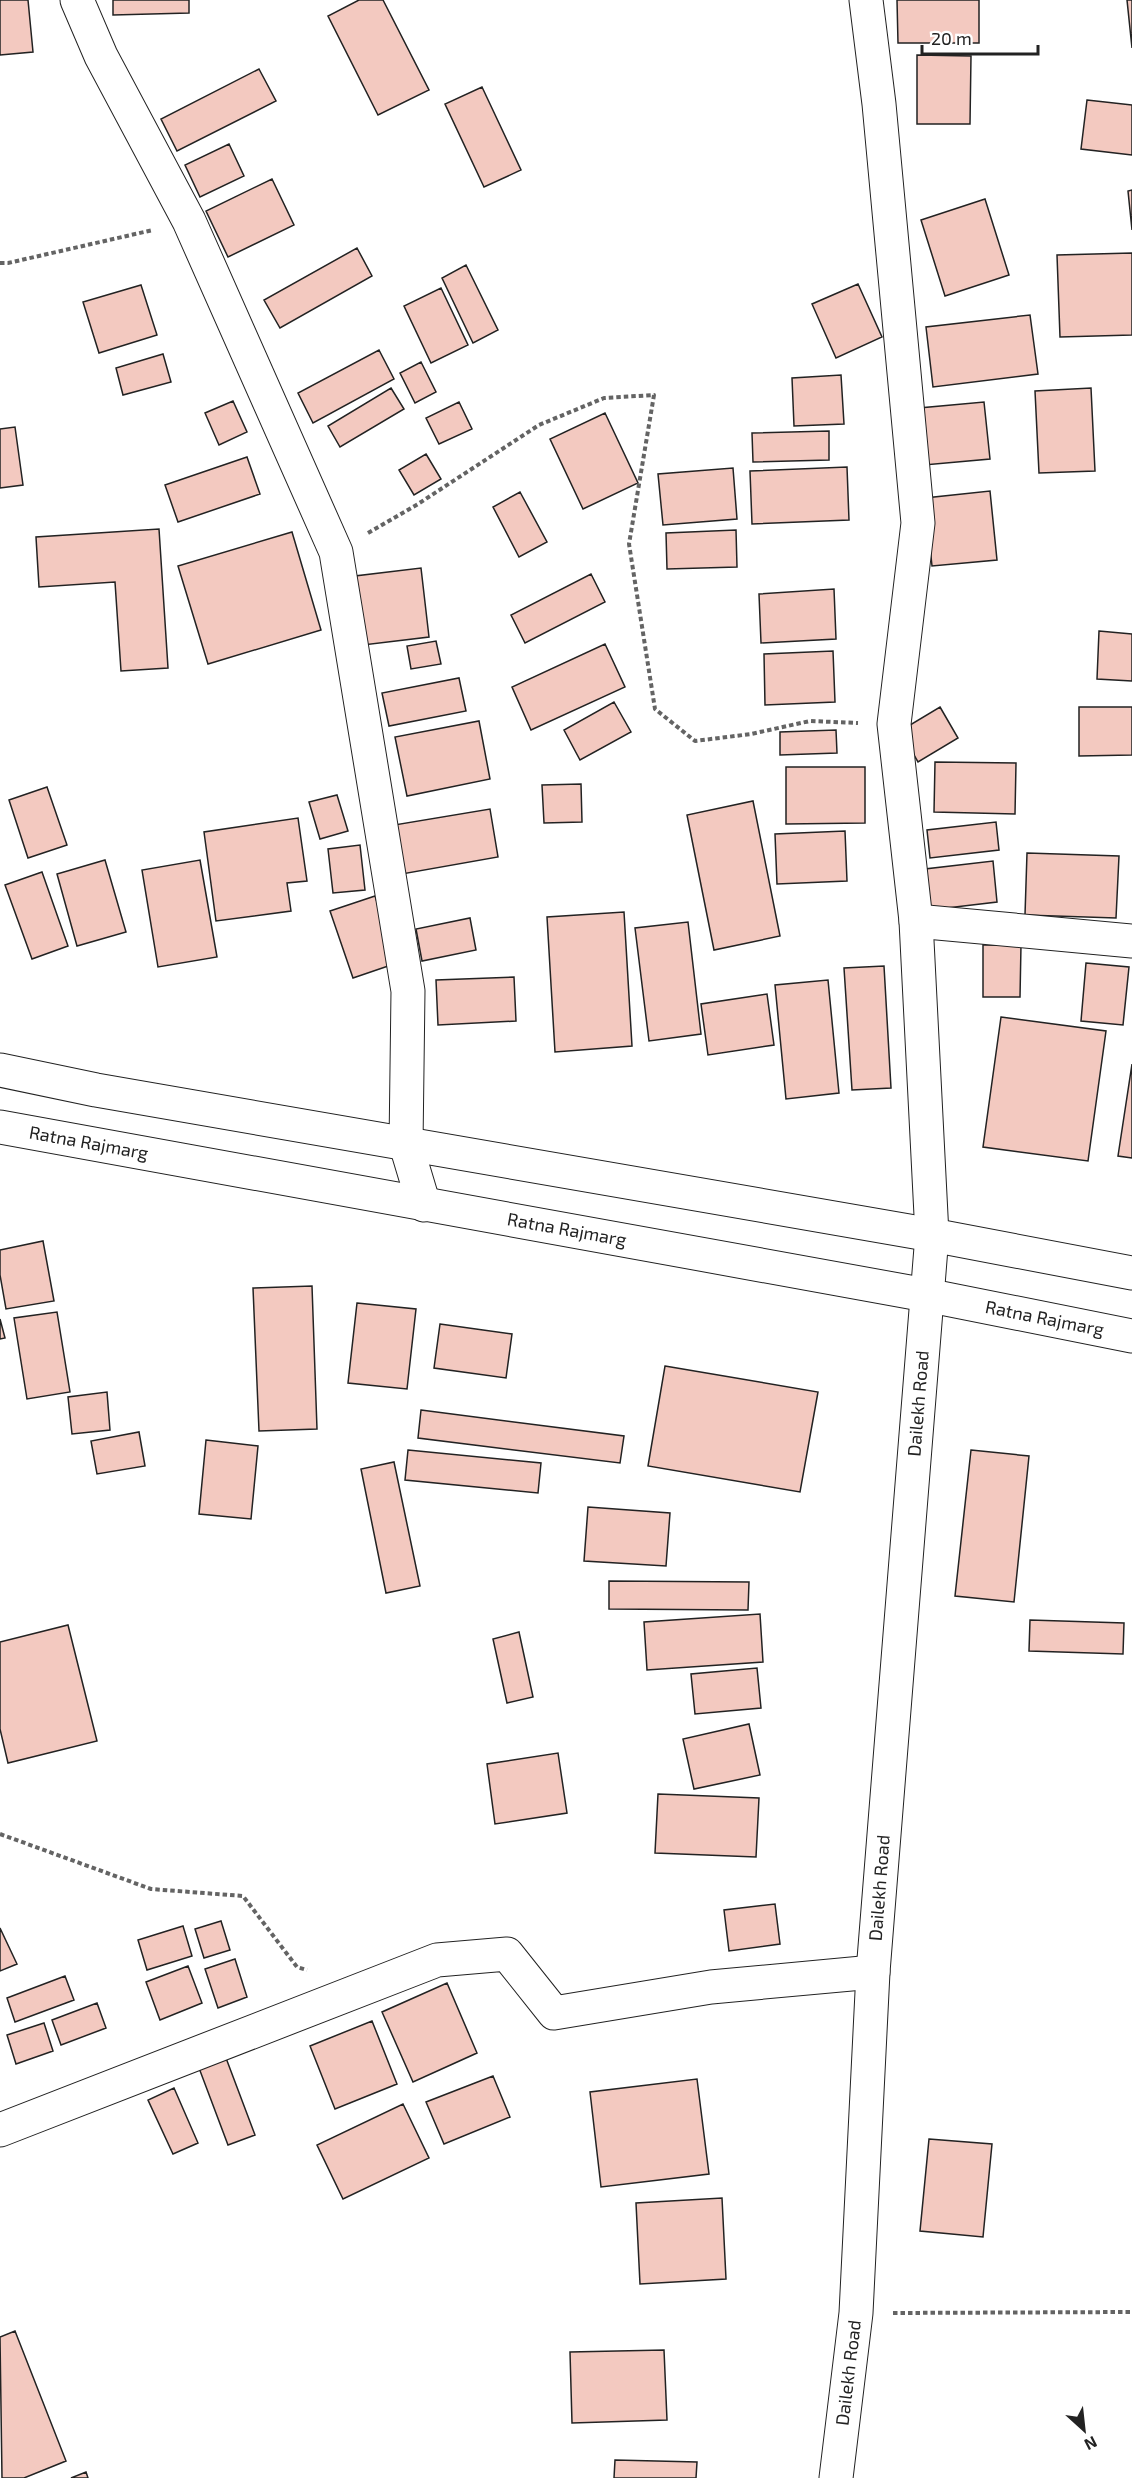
<svg xmlns="http://www.w3.org/2000/svg" width="1132" height="2478" font-family="'Exo 2',sans-serif">
<rect width="100%" height="100%" fill="#fff"/>
<path fill="#f3c9c0" stroke="#222" stroke-width="1.5" d="M 0,0 L 28,0 L 33,52 L 0,55 Z
M 113,0 L 189,0 L 189,13 L 113,15 Z
M 359,0 L 383,0 L 429,90 L 378,115 L 328,16 Z
M 897,0 L 979,0 L 979,43 L 898,43 Z
M 1127,0 L 1132,0 L 1132,48 Z
M 917,55 L 971,56 L 970,124 L 917,124 Z
M 259,69 L 276,101 L 177,151 L 161,119 Z
M 482,87 L 521,170 L 484,187 L 445,104 Z
M 1087,100 L 1132,105 L 1132,155 L 1081,149 Z
M 229,144 L 244,176 L 200,197 L 185,165 Z
M 272,179 L 294,225 L 228,257 L 206,211 Z
M 1132,190 L 1132,230 L 1128,191 Z
M 985,199 L 1009,275 L 945,296 L 921,220 Z
M 357,248 L 372,276 L 280,328 L 264,300 Z
M 1132,253 L 1132,335 L 1060,337 L 1057,255 Z
M 466,265 L 498,330 L 473,343 L 442,278 Z
M 858,284 L 882,337 L 836,358 L 812,304 Z
M 141,285 L 157,335 L 99,353 L 83,302 Z
M 441,288 L 468,345 L 431,363 L 404,306 Z
M 1030,315 L 1038,374 L 933,387 L 926,327 Z
M 379,350 L 394,379 L 313,423 L 298,393 Z
M 163,354 L 171,382 L 123,395 L 116,368 Z
M 421,362 L 436,392 L 415,403 L 400,373 Z
M 841,375 L 844,424 L 794,426 L 792,378 Z
M 391,388 L 404,409 L 340,447 L 328,426 Z
M 1091,388 L 1095,471 L 1039,473 L 1035,391 Z
M 233,401 L 247,432 L 219,445 L 205,413 Z
M 459,402 L 472,429 L 439,444 L 426,418 Z
M 984,402 L 990,459 L 924,465 L 919,408 Z
M 605,413 L 638,483 L 583,509 L 550,439 Z
M 15,427 L 23,485 L 0,488 L 0,429 Z
M 829,431 L 829,460 L 753,462 L 752,433 Z
M 426,454 L 441,479 L 414,495 L 399,470 Z
M 247,457 L 260,494 L 178,522 L 165,485 Z
M 847,467 L 849,520 L 752,524 L 750,471 Z
M 733,468 L 737,519 L 663,525 L 658,474 Z
M 990,491 L 997,560 L 932,566 L 925,498 Z
M 520,492 L 547,542 L 519,557 L 493,507 Z
M 159,529 L 168,668 L 121,671 L 115,582 L 39,587 L 36,537 Z
M 736,530 L 737,567 L 667,569 L 666,533 Z
M 292,532 L 321,630 L 208,664 L 178,566 Z
M 421,568 L 429,637 L 363,645 L 355,576 Z
M 591,574 L 605,602 L 525,643 L 511,615 Z
M 834,589 L 836,639 L 761,643 L 759,594 Z
M 1099,631 L 1132,634 L 1132,681 L 1097,679 Z
M 436,641 L 441,664 L 411,669 L 407,646 Z
M 605,644 L 625,687 L 531,730 L 512,687 Z
M 833,651 L 835,702 L 765,705 L 764,654 Z
M 459,678 L 466,711 L 389,726 L 382,693 Z
M 614,702 L 631,732 L 580,760 L 564,730 Z
M 940,707 L 958,738 L 918,762 L 900,731 Z
M 1079,707 L 1132,707 L 1132,755 L 1079,756 Z
M 479,721 L 490,779 L 407,796 L 395,737 Z
M 836,730 L 837,753 L 780,755 L 780,732 Z
M 935,762 L 1016,763 L 1015,814 L 934,812 Z
M 786,767 L 865,767 L 865,823 L 786,824 Z
M 581,784 L 582,822 L 544,823 L 542,785 Z
M 47,787 L 67,845 L 28,858 L 9,800 Z
M 337,795 L 348,831 L 320,839 L 309,802 Z
M 753,801 L 780,936 L 714,950 L 687,815 Z
M 490,809 L 498,857 L 402,874 L 394,825 Z
M 298,818 L 307,881 L 287,883 L 291,911 L 216,921 L 204,832 Z
M 996,822 L 999,850 L 930,858 L 927,830 Z
M 845,831 L 847,881 L 777,884 L 775,834 Z
M 360,845 L 365,890 L 333,893 L 328,849 Z
M 1027,853 L 1119,856 L 1116,918 L 1025,915 Z
M 105,860 L 126,932 L 77,946 L 57,874 Z
M 200,860 L 217,957 L 158,967 L 142,870 Z
M 993,861 L 997,902 L 930,910 L 925,869 Z
M 42,872 L 68,946 L 32,959 L 5,885 Z
M 375,896 L 397,963 L 353,978 L 330,911 Z
M 624,912 L 632,1046 L 555,1052 L 547,917 Z
M 470,918 L 476,950 L 422,961 L 416,929 Z
M 688,922 L 701,1034 L 649,1041 L 635,928 Z
M 983,945 L 1021,945 L 1020,997 L 983,997 Z
M 1086,963 L 1129,967 L 1123,1025 L 1081,1021 Z
M 884,966 L 891,1088 L 852,1090 L 844,968 Z
M 514,977 L 516,1021 L 438,1025 L 436,980 Z
M 828,980 L 839,1093 L 786,1099 L 775,985 Z
M 767,994 L 774,1045 L 708,1055 L 701,1004 Z
M 1001,1017 L 1106,1031 L 1088,1161 L 983,1147 Z
M 1132,1064 L 1132,1158 L 1118,1156 Z
M 43,1241 L 54,1301 L 6,1309 L 0,1275 L 0,1250 Z
M 312,1286 L 317,1429 L 259,1431 L 253,1288 Z
M 357,1303 L 416,1309 L 407,1389 L 348,1383 Z
M 57,1312 L 70,1392 L 27,1399 L 14,1318 Z
M 0,1319 L 5,1338 L 0,1339 Z
M 440,1324 L 512,1334 L 506,1378 L 434,1368 Z
M 665,1366 L 818,1392 L 800,1492 L 648,1466 Z
M 107,1392 L 110,1430 L 72,1434 L 68,1397 Z
M 421,1410 L 624,1436 L 620,1463 L 418,1438 Z
M 139,1432 L 145,1466 L 97,1474 L 91,1441 Z
M 206,1440 L 258,1446 L 251,1519 L 199,1514 Z
M 408,1450 L 541,1463 L 538,1493 L 405,1480 Z
M 971,1450 L 1029,1456 L 1014,1602 L 955,1596 Z
M 394,1462 L 420,1586 L 386,1593 L 361,1469 Z
M 588,1507 L 670,1513 L 666,1566 L 584,1561 Z
M 609,1581 L 749,1582 L 748,1610 L 609,1609 Z
M 760,1614 L 763,1662 L 647,1670 L 644,1622 Z
M 1030,1620 L 1124,1623 L 1123,1654 L 1029,1651 Z
M 68,1625 L 97,1741 L 8,1763 L 0,1729 L 0,1642 Z
M 519,1632 L 533,1697 L 507,1703 L 493,1639 Z
M 757,1668 L 761,1708 L 695,1714 L 691,1674 Z
M 749,1724 L 760,1775 L 694,1789 L 683,1739 Z
M 558,1753 L 567,1813 L 495,1824 L 487,1764 Z
M 658,1794 L 759,1798 L 756,1857 L 655,1853 Z
M 775,1904 L 780,1944 L 729,1951 L 724,1910 Z
M 221,1921 L 230,1950 L 204,1958 L 195,1929 Z
M 183,1926 L 192,1956 L 147,1970 L 138,1940 Z
M 0,1928 L 17,1964 L 0,1971 Z
M 235,1959 L 247,1997 L 218,2008 L 205,1969 Z
M 188,1966 L 202,2003 L 160,2020 L 146,1982 Z
M 65,1976 L 74,2000 L 15,2022 L 7,1998 Z
M 447,1983 L 477,2053 L 413,2082 L 382,2012 Z
M 97,2003 L 106,2028 L 61,2045 L 52,2020 Z
M 372,2021 L 397,2084 L 335,2109 L 310,2046 Z
M 44,2023 L 53,2051 L 16,2064 L 7,2035 Z
M 226,2058 L 255,2135 L 228,2145 L 199,2068 Z
M 493,2076 L 510,2117 L 444,2144 L 426,2102 Z
M 697,2079 L 709,2174 L 601,2187 L 590,2092 Z
M 174,2088 L 198,2143 L 173,2154 L 148,2100 Z
M 403,2104 L 429,2158 L 343,2199 L 317,2145 Z
M 929,2139 L 992,2144 L 983,2237 L 920,2231 Z
M 722,2198 L 726,2279 L 640,2284 L 636,2203 Z
M 15,2331 L 66,2461 L 24,2478 L 2,2478 L 0,2337 Z
M 664,2350 L 667,2420 L 572,2423 L 570,2352 Z
M 615,2460 L 697,2462 L 696,2478 L 614,2478 Z
M 86,2472 L 88,2478 L 71,2478 Z"/>
<g fill="none" stroke-linecap="round" stroke-linejoin="round">
<g stroke="#222" stroke-width="35">
<g id="minor">
<path d="M 77,0 L 101,56 L 189,221 L 336,552 L 408,991 L 406,1145 L 424,1205"/>
<path d="M 916,921 L 1132,941"/>
<path d="M 0,2130 L 437,1960 L 507,1954 L 554,2013 L 711,1987 L 873,1972"/>
<path id="s1" d="M 836,2478 L 856,2313 L 873,1972 L 932,1235 L 916,921 L 894,724 L 918,523 L 879,104 L 866,0"/>
</g>
</g>
<g stroke="#222" stroke-width="35">
<g id="primary">
<path d="M 0,1070 L 96,1090 L 932,1235 L 1132,1273"/>
<path id="s2" d="M 0,1127 L 926,1295 L 1132,1336"/>
</g>
</g>
<path stroke="#646464" stroke-width="4" stroke-dasharray="4.5 3" stroke-linecap="butt" d="M 0,263 L 8,263 L 153,230
M 368,533 L 418,504 L 539,425 L 604,398 L 654,395 L 629,544 L 655,709 L 695,741 L 751,734 L 810,721 L 858,723
M 0,1834 L 151,1889 L 243,1896 L 297,1967 L 307,1970
M 893,2313 L 1132,2312"/>
<use href="#minor" stroke="#fff" stroke-width="33"/>
<use href="#primary" stroke="#fff" stroke-width="33"/>
</g>
<g text-anchor="middle" stroke-width="4.5" stroke-linejoin="round" paint-order="stroke">
<g font-size="18" fill="#222" stroke="#fff">
<text dy="6" stroke="none"><textPath href="#s2" startOffset="90">Ratna Rajmarg</textPath></text>
<text dy="6" stroke="none"><textPath href="#s2" startOffset="576">Ratna Rajmarg</textPath></text>
<text dy="6" stroke="none"><textPath href="#s2" startOffset="1062">Ratna Rajmarg</textPath></text>
<text dy="6" stroke="none"><textPath href="#s1" startOffset="1078">Dailekh Road</textPath></text>
<text dy="6" stroke="none"><textPath href="#s1" startOffset="592">Dailekh Road</textPath></text>
<text dy="6" stroke="none"><textPath href="#s1" startOffset="106">Dailekh Road</textPath></text>
</g>
</g>
<g transform="translate(1084 2430) rotate(153)" stroke="#ffffff" stroke-width="4.5" paint-order="stroke">
<path d="M0-4.5L10 22L0 15L-10 22Z" fill="#222222"/>
<text y="-9" font-size="16" font-weight="bold" text-anchor="middle" fill="#222222">N</text>
</g>
<path d="M922 45v9h116v-9" fill="none" stroke="#222222" stroke-width="3"/>
<text x="931" y="45" font-size="18" fill="#222222" stroke="#ffffff" stroke-width="4.5" paint-order="stroke">20 m</text>
</svg>
